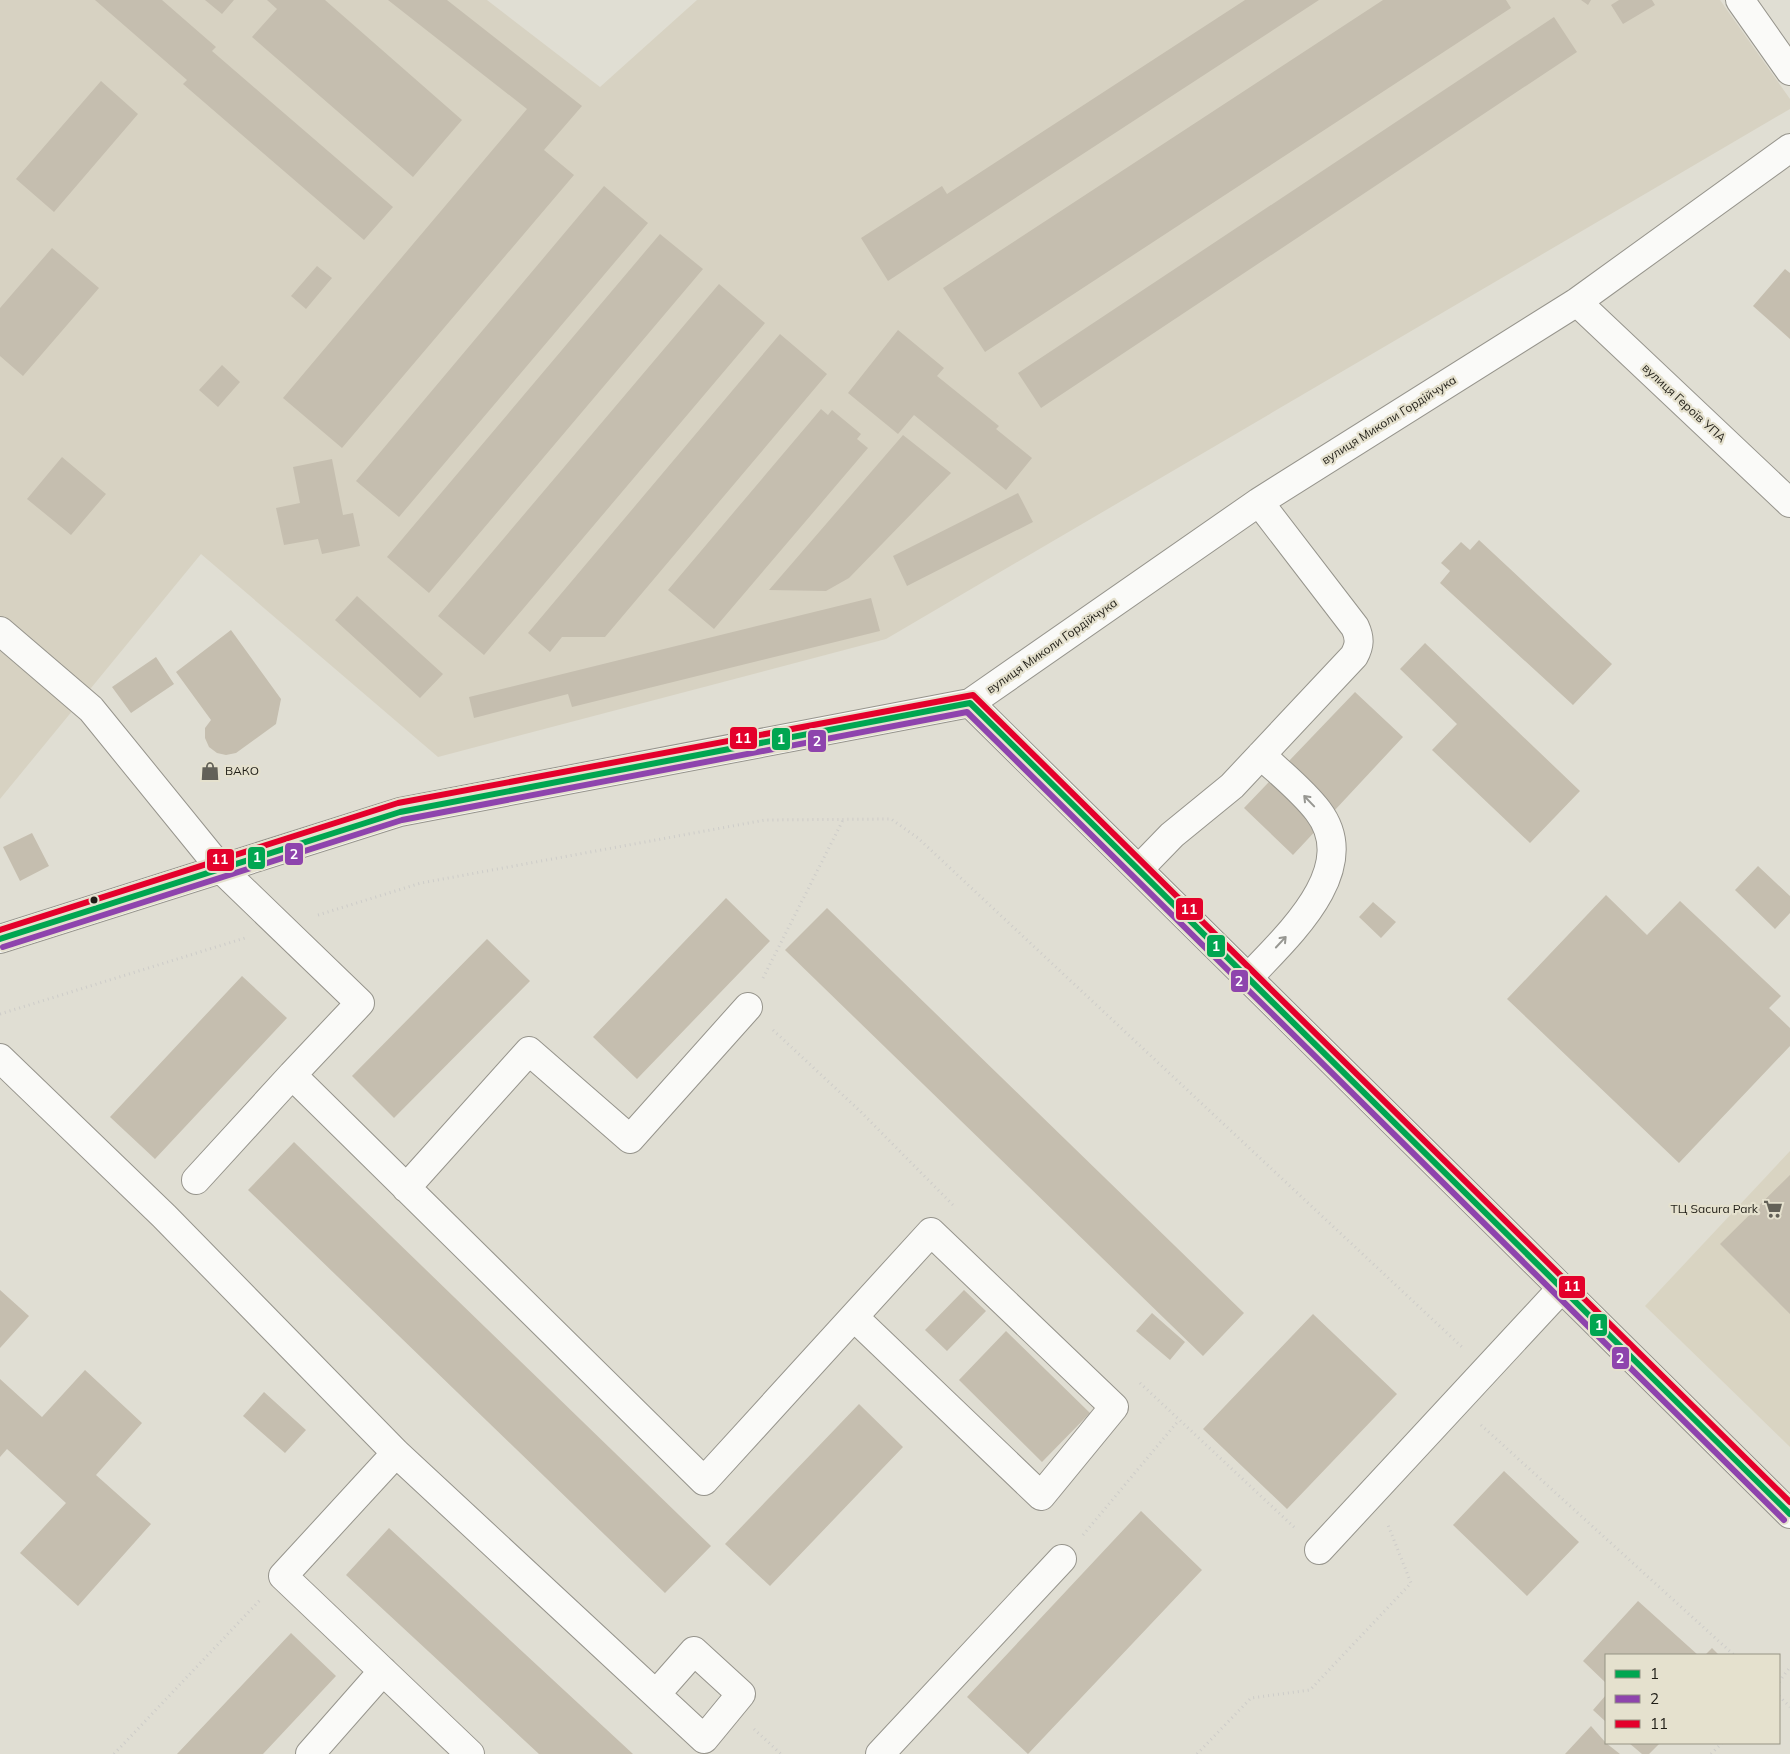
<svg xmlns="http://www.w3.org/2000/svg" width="1790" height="1754" font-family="Mulish,sans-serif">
<rect width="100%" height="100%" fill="#e0ded3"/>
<path fill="#d9d4c2" d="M 1790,1151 L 1790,1447 L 1645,1306 Z"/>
<path fill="#d7d2c2" d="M 0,0 L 487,0 L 600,87 L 697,0 L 1720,0 L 1790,99 L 1790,109 L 886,639 L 438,757 L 201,554 L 0,799 Z"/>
<path fill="#c5beaf" d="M 95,0 L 162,0 L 216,47 L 212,51 L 393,207 L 364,240 L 183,84 L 187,80 Z
M 205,0 L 234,0 L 222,14 Z
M 267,0 L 325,0 L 462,120 L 413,177 L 252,37 L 277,9 Z
M 388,0 L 447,0 L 582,106 L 544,150 L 574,175 L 342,448 L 283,398 L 527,109 Z
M 1245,0 L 1319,0 L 888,281 L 861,238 L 942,186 L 947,194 Z
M 1383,0 L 1506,0 L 1511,8 L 985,352 L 943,288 Z
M 1581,0 L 1591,0 L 1588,5 Z
M 1619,0 L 1652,0 L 1655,5 L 1623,24 L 1611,5 Z
M 1554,17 L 1577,52 L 1041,408 L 1018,373 Z
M 101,81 L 138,114 L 54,212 L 16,179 Z
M 604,186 L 648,223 L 399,517 L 356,481 Z
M 660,234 L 703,269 L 429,593 L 387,557 Z
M 52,248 L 99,288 L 23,376 L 0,356 L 0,308 Z
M 317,266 L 332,278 L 306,309 L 291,296 Z
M 1785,269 L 1790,273 L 1790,339 L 1753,306 Z
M 719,284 L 765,323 L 484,655 L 438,616 Z
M 898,330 L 944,368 L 937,376 L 999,426 L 996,429 L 1032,458 L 1006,490 L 914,415 L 898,434 L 848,393 Z
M 780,334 L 827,374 L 605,637 L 562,637 L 550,652 L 528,633 Z
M 222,365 L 240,382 L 218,407 L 199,390 Z
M 821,409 L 828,415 L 832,410 L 861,434 L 857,439 L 868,448 L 714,629 L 668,590 Z
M 903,435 L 951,473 L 849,578 L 826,591 L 769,590 Z
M 62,457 L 106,494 L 71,535 L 27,499 Z
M 332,459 L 343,515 L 353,513 L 360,546 L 322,554 L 318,539 L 284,545 L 276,508 L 300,503 L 293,467 Z
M 1018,493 L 1033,522 L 907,586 L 893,556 Z
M 1479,540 L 1612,664 L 1573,705 L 1440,583 L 1450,571 L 1441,563 L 1461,542 L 1470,550 Z
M 357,596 L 443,674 L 420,698 L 335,620 Z
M 871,598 L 880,631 L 572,707 L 568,694 L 474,718 L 469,697 Z
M 231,630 L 281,699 L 276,724 L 236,753 L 226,755 L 217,753 L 209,747 L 205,738 L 205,728 L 211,720 L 176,672 Z
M 1425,643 L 1580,791 L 1530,843 L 1432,750 L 1457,724 L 1400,669 Z
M 156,657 L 174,684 L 131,713 L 112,687 Z
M 1355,692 L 1403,737 L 1293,855 L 1244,808 Z
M 32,833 L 49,866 L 20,881 L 3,847 Z
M 1758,866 L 1790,896 L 1790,913 L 1775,929 L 1735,890 Z
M 1606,895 L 1647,935 L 1680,901 L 1781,996 L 1769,1008 L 1790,1028 L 1790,1046 L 1679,1163 L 1507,999 Z
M 726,898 L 770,941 L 637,1079 L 593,1037 Z
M 1373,902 L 1396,922 L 1381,938 L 1359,917 Z
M 827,908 L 1244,1313 L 1203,1356 L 785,950 Z
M 487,939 L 530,981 L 394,1118 L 352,1076 Z
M 242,976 L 287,1018 L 155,1159 L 110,1117 Z
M 294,1142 L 711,1546 L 665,1593 L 248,1190 Z
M 1790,1175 L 1790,1314 L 1720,1244 Z
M 0,1290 L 29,1316 L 0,1348 Z
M 964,1290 L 986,1311 L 947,1351 L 925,1330 Z
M 1152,1313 L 1185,1342 L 1170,1360 L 1136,1331 Z
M 1313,1314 L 1397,1394 L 1287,1509 L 1203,1429 Z
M 1006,1331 L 1090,1413 L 1042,1462 L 959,1380 Z
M 85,1370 L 142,1423 L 96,1475 L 151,1524 L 78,1606 L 20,1553 L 66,1503 L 7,1449 L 0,1457 L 0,1379 L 42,1417 Z
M 264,1392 L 306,1430 L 285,1453 L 243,1416 Z
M 859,1404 L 903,1447 L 770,1586 L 725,1544 Z
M 1504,1471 L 1579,1542 L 1527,1596 L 1453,1525 Z
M 1141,1511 L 1202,1570 L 1028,1754 L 967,1697 Z
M 389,1528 L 633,1754 L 539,1754 L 346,1575 Z
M 1638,1601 L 1698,1655 L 1606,1655 L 1606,1683 L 1583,1661 Z
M 291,1633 L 336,1676 L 263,1754 L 177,1754 Z
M 1712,1648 L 1719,1655 L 1705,1655 Z
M 1606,1695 L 1606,1722 L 1593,1710 Z
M 1591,1726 L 1606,1743 L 1620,1754 L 1565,1754 Z
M 1629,1743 L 1660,1743 L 1649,1754 L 1642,1754 Z"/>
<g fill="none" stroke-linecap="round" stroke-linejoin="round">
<g stroke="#96948c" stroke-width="30">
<path id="minor" d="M 1740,0 L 1790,71
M 1577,302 L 1790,503
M 0,631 L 91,709 L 221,869 L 360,1003 L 292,1075 L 704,1481 L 931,1232 L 1114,1407 L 1041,1496 L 854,1317
M 970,703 L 1790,1514
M 1139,869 L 1172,835 L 1232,786 L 1354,656 C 1360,645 1360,638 1355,627 L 1259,502
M 0,939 L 400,812 L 970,703 L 1259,502 L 1577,302 L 1790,148
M 1248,978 C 1285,938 1363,870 1318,811 C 1302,790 1280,773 1261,755
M 0,1058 L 164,1216 L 396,1453 L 704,1739 L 741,1694 L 694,1651 L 657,1693
M 196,1180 L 292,1075
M 406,1188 L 529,1051 L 630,1139 L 748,1007
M 396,1453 L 283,1576 L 470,1754
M 1319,1550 L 1562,1288
M 310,1754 L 383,1671
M 880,1754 L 1062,1559"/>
</g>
<path stroke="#cdccc9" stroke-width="3" stroke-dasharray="1 4" stroke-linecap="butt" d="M 318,915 L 421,883 L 765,820 L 891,819 L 918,838 L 1462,1347
M 763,978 L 843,820
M 0,1014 L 245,938
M 773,1030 L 860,1111 L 953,1205
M 1140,1383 L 1295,1528
M 1481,1425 L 1734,1655
M 1083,1535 L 1179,1420
M 1779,1682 L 1790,1667
M 1779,1696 L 1790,1707
M 754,1729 L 781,1754
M 114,1754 L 260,1600
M 1197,1754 L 1251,1698 L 1310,1690 L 1411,1583 L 1388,1525
M 1711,1754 L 1722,1743"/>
<use href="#minor" stroke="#fafaf8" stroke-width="28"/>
<g stroke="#e5e1ce" stroke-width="10">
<path id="bus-1" d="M 0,939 L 400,812 L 970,703 L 1790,1514"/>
</g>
<g stroke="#e5e1ce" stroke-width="10">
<path id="bus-2" d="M 3,947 L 402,820 L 967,712 L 1784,1520"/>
</g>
<g stroke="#e5e1ce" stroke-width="10">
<path id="bus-3" d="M 0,930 L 398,803 L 973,695 L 1790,1502"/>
</g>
<use href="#bus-1" stroke="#00a651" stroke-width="6"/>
<use href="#bus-2" stroke="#8e44ad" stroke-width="6"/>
<use href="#bus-3" stroke="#e4002b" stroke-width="6"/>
</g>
<defs><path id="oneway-shaft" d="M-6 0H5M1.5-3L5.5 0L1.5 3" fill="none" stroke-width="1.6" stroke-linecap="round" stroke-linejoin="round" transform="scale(1.25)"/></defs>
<g stroke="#979792">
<use href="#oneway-shaft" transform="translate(1309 801) rotate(-134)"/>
<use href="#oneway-shaft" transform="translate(1281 942) rotate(-47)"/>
</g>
<defs>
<g id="shop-bare" transform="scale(1.5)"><path d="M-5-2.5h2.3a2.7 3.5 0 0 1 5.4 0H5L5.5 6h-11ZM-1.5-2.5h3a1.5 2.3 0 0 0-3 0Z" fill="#636158" stroke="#e5e1ce" stroke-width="2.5" paint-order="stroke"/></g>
<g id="supermarket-bare" transform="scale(1.5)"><path d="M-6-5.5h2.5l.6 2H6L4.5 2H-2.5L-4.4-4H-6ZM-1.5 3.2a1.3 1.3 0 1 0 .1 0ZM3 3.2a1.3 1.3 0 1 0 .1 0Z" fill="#636158" stroke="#e5e1ce" stroke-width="2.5" paint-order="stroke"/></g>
</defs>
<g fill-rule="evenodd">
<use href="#shop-bare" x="210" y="771"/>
<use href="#supermarket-bare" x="1773" y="1209"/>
</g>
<circle fill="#1f1d16" stroke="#e5e1ce" stroke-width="2" cx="94" cy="900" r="4.5"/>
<g text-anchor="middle" stroke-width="4.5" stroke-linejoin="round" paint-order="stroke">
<g font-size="12" fill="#1f1d16" stroke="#e5e1ce">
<text transform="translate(1684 403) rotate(43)" y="4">вулиця Героїв УПА</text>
<text transform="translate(1389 420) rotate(-32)" y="4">вулиця Миколи Гордійчука</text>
<text transform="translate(1052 646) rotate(-35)" y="4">вулиця Миколи Гордійчука</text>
</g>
<g font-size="12" fill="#1f1d16" stroke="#e5e1ce" text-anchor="start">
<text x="225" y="775">ВАКО</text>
<text x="1758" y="1213" text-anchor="end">ТЦ Sacura Park</text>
</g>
</g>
<g stroke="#e5e1ce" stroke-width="2">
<rect x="729" y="726" width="29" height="24" rx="5" fill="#e4002b"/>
<rect x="771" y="727" width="20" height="24" rx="5" fill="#00a651"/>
<rect x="807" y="729" width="20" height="24" rx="5" fill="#8e44ad"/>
<rect x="284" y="842" width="20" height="24" rx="5" fill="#8e44ad"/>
<rect x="247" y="846" width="19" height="24" rx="5" fill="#00a651"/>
<rect x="206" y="848" width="29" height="24" rx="5" fill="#e4002b"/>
<rect x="1175" y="897" width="29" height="24" rx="5" fill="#e4002b"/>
<rect x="1206" y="934" width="20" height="24" rx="5" fill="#00a651"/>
<rect x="1230" y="969" width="19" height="24" rx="5" fill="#8e44ad"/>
<rect x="1558" y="1275" width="28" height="24" rx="5" fill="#e4002b"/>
<rect x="1589" y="1313" width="19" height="24" rx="5" fill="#00a651"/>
<rect x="1611" y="1346" width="19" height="24" rx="5" fill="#8e44ad"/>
</g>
<g font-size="14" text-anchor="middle" font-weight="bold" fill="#fff">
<text x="743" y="743">11</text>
<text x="781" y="744">1</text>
<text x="817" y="746">2</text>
<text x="294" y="859">2</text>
<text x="257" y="862">1</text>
<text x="220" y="864">11</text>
<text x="1189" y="914">11</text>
<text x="1216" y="951">1</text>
<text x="1239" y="986">2</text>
<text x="1572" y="1291">11</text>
<text x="1599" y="1330">1</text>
<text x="1620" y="1363">2</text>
</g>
<rect x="1605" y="1654" width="175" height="90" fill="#e5e1ce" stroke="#969384"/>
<rect x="1615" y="1670" width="25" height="8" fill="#00a651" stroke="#969384"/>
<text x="1650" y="1679" font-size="15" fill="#1f1d16">1</text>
<rect x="1615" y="1695" width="25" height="8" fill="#8e44ad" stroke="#969384"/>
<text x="1650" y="1704" font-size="15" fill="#1f1d16">2</text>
<rect x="1615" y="1720" width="25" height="8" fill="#e4002b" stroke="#969384"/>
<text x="1650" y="1729" font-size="15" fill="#1f1d16">11</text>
</svg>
